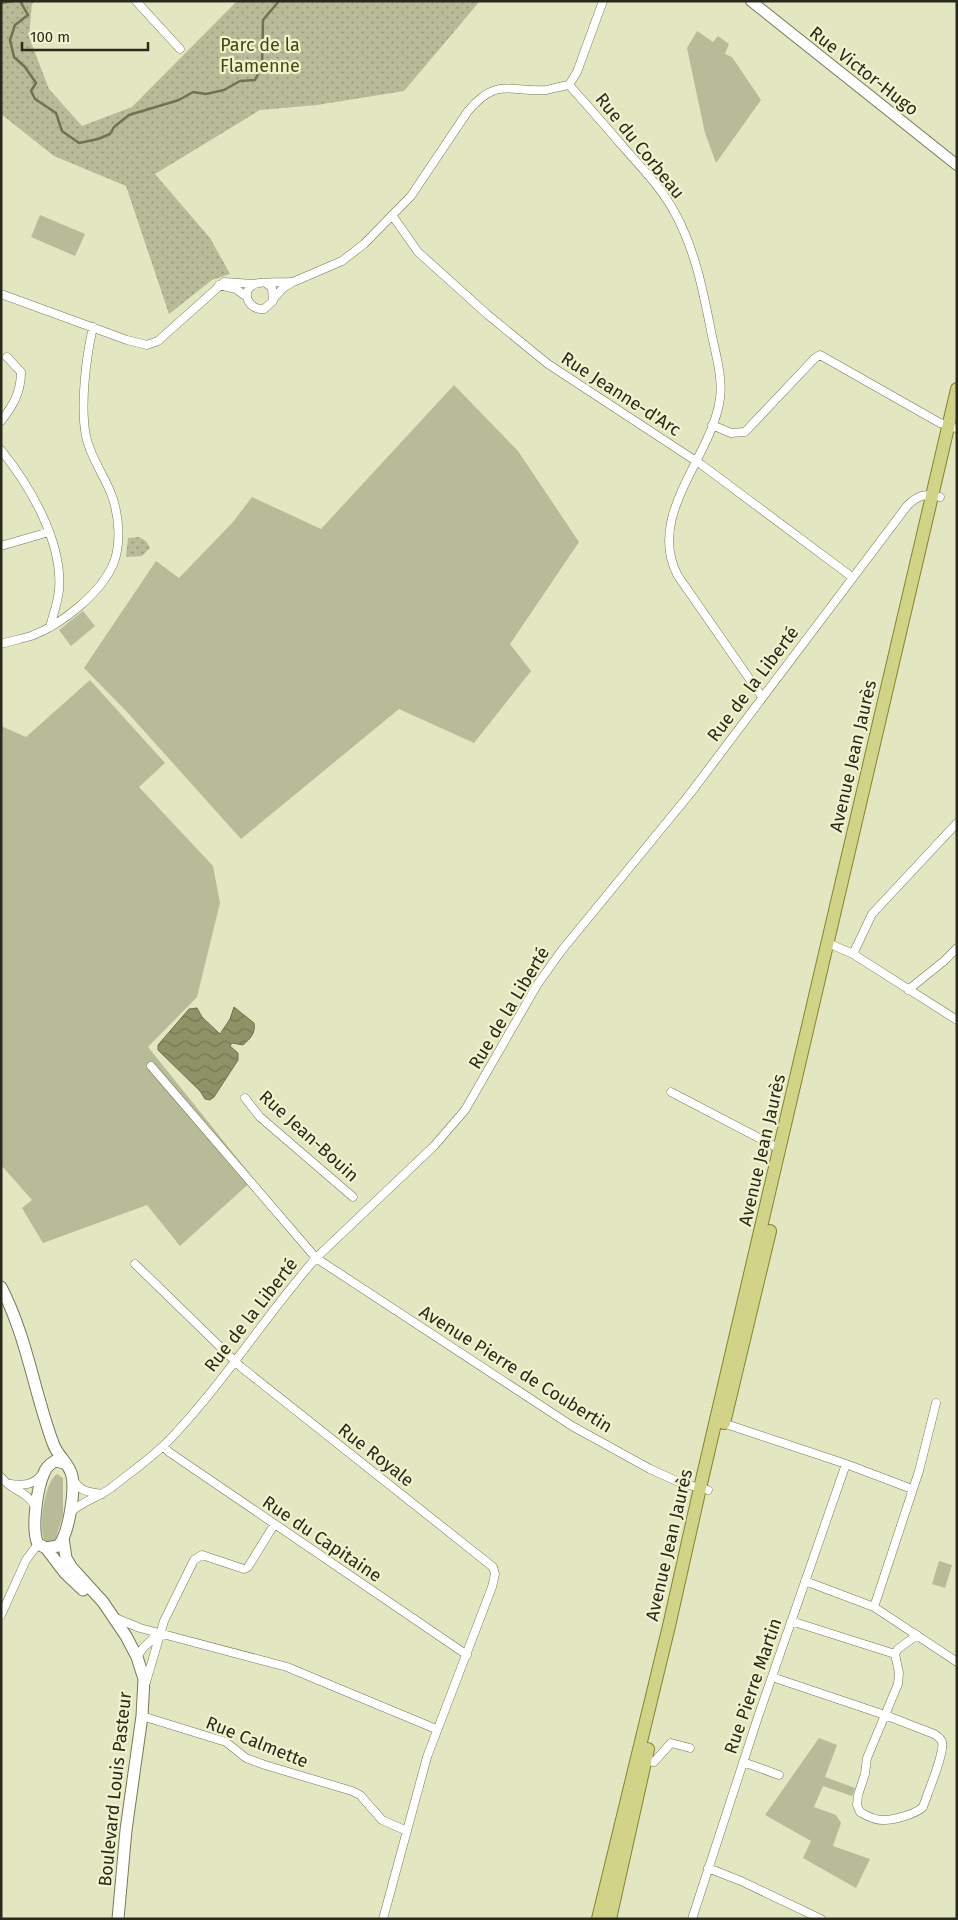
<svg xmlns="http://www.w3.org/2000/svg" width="958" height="1920" font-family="'Fira Sans',sans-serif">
<defs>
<pattern id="park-dots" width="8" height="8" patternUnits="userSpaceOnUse" patternTransform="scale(1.25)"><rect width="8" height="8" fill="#b8bb98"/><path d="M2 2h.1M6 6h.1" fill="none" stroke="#96987b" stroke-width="1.8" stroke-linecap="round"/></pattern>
<pattern id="water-waves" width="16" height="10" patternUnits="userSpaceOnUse" patternTransform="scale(1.25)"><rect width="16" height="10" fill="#8f9266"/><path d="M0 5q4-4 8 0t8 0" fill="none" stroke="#757753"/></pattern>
</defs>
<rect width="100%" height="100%" fill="#e2e6c1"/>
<path fill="#b8bb98" d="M 697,31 L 713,42 L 718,36 L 729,44 L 725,54 L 732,57 L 761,100 L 716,163 L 705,133 L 687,48 Z
M 40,215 L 85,234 L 75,256 L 31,237 Z
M 454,385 L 518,451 L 579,542 L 510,644 L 531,671 L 474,743 L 399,709 L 241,839 L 127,712 L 84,668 L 156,561 L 179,578 L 233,522 L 252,497 L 321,529 Z
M 83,611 L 95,626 L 71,646 L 59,630 Z
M 90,680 L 165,763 L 139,787 L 213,866 L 220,903 L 197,997 L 148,1047 L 254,1179 L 180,1246 L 147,1205 L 43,1243 L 22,1208 L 32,1200 L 1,1165 L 1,726 L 26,737 Z
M 57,1474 L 63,1478 L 63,1515 L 55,1541 L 46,1543 C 37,1532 44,1482 57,1474 Z
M 939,1561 L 952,1565 L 945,1588 L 932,1584 Z
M 819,1738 L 837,1745 L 825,1777 L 855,1788 L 852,1796 L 823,1786 L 814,1807 L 836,1815 L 841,1823 L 833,1846 L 870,1859 L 856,1888 L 803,1858 L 811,1841 L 765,1815 Z"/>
<path fill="url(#park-dots)" d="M 1,1 L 35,1 L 32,4 L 29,37 L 49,89 L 82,126 L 132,107 L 237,1 L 480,1 L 404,91 L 317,105 L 260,110 L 155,174 L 210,238 L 230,274 L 212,280 L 169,314 L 126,186 L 54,156 L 1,114 Z
M 139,537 L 146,541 L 150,548 L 142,556 L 126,557 L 128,538 Z"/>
<path fill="url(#water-waves)" stroke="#707350" d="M 234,1007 L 254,1023 C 256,1033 250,1039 243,1045 L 232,1043 L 230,1046 L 238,1053 L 238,1060 L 214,1097 L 210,1100 L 205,1099 L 200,1091 L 158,1050 L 158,1045 L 189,1009 L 197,1008 L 202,1017 L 220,1034 L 230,1019 Z"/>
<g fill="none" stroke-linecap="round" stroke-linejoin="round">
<path stroke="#707350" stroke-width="2.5" d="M 20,1 L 28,15 L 15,25 L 10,40 L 14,57 L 25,67 L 36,83 L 31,91 L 35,99 L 56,113 L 62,131 L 79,143 L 98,139 L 110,134 L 114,127 L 129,115 L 179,100 L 193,92 L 206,94 L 224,90 L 240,81 L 255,80 L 262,66 L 263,20 L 279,1
M 1,3 L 13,1"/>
<g stroke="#777958" stroke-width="9">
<path id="minor" d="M 136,1 L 180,49
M 569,85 C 588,106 607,128 626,150 C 643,169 662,189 675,213 C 695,250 703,290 711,331 C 715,352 723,377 720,398 C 713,456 645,515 678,576 L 762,697
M 392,215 L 418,252 L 488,315 L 548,364 L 702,465 L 852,577
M 266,283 L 272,288 L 273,301 L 264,309 C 249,311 239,291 255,284 C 262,281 282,283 291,282
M 219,285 L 236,289 L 247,297
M 1,294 L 127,340 L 147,345 L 158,341 L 224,282 L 253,284
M 274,298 L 283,288 L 293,282 L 342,261 L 364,244 L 411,196 L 468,111 C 497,77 508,92 546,90 C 553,89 561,86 569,85 L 577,72 L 603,1
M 1,421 C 13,406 21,392 21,372 L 7,357
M 712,425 L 731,433 L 745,432 L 815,358 L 820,355 L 940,423 L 956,428
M 1,450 C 30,486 63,542 59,590 C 58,602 53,615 50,627
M 1,546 L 49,532
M 1,644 C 11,641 21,639 31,636 C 61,625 102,593 114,562 C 121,543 119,518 113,499 C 106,477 90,458 86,436 C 80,406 86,357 93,327
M 828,943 L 853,954 L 957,1020
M 853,954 L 872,914 L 957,823
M 908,990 L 944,961 L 957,948
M 151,1066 L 316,1258 L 572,1426 L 650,1469 L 681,1483 L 708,1490
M 671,1092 L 780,1149
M 245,1098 L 260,1117 L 353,1197
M 135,1264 L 241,1367 L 493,1567 L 495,1574 L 492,1587 L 427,1757 L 383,1919
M 720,1422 L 846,1464 L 912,1489
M 163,1446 L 169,1452 L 467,1655
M 1,1477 C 12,1492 27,1490 36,1508
M 73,1479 C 80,1492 89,1492 102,1494
M 10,1484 C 23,1486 34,1485 42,1474
M 71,1512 C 83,1501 99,1497 111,1488 C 132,1471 155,1456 173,1436 C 225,1381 266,1315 316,1258 L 434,1146 L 465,1110 L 537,985 L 562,950 L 689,795 L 907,506 C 918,495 925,493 940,497
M 805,1581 L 874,1607 L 957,1662
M 874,1607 L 919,1471 L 936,1403
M 1,1615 L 26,1560 L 38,1544
M 113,1617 L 140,1628 L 287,1667 L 436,1729
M 791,1621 L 895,1654
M 137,1657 L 143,1648 L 159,1633
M 772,1677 L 885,1715 L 867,1758 L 865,1774 L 858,1795 L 857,1805 L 860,1812 C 867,1816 876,1821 884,1820 C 894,1820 916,1814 923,1807 C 927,1794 945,1753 942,1742 C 941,1738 937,1736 934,1734 L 885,1715 L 898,1684 L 899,1673 L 895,1654 L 898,1649 L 917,1635
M 146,1682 L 164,1621 L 194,1560 L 202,1555 L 244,1569 L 248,1567 L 274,1525
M 142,1716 L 226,1742 L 246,1758 L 265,1765 L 352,1791 L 360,1795 L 382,1820 L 407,1831
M 645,1760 L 654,1762 L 671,1743 L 690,1748
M 743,1762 L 779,1775
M 708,1868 L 741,1881 L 821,1919
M 692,1919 L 758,1717 L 846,1464"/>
</g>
<g stroke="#777958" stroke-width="12">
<path id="tertiary" d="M 751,1 L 957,165"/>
</g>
<g stroke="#777958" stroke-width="13">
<path id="secondary" d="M 1,1287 C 27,1337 34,1392 53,1443 C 57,1456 70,1464 72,1476 C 75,1491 69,1535 58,1546 L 46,1548
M 65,1463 L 55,1461 C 50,1464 46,1467 44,1473 C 37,1488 31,1530 38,1544 L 46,1548 L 65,1573 L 83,1590
M 63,1538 L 66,1558 L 72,1568 L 103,1602 L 126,1636 L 137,1657 L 144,1679 L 142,1716 L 126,1830 L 118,1919"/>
</g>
<g stroke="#82862e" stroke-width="14">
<path id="primary" d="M 724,1423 L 770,1231
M 598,1919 L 669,1626 L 700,1488 L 957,389
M 610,1919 L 648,1749"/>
</g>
<use href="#minor" stroke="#fff" stroke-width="8"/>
<use href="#tertiary" stroke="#fff" stroke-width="10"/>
<use href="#secondary" stroke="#fff" stroke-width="11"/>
<use href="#primary" stroke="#d1d488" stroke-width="12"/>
</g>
<g text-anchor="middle" stroke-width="4.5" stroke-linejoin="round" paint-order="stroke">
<g font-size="18" fill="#454710" stroke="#f0f3ce">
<text x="260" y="51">Parc de la<tspan x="260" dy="21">Flamenne</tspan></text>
</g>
<g font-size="18" fill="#282a1c" stroke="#f0f3ce">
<text transform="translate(864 71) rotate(38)" y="6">Rue Victor-Hugo</text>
<text transform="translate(640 146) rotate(51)" y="6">Rue du Corbeau</text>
<text transform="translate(621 394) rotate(33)" y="6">Rue Jeanne-d'Arc</text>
<text transform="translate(753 684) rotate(-53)" y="6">Rue de la Liberté</text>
<text transform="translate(853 756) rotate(-77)" y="6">Avenue Jean Jaurès</text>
<text transform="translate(509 1008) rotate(-59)" y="6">Rue de la Liberté</text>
<text transform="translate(309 1136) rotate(42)" y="6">Rue Jean-Bouin</text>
<text transform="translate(762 1150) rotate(-77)" y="6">Avenue Jean Jaurès</text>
<text transform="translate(251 1315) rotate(-52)" y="6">Rue de la Liberté</text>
<text transform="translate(516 1369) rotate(32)" y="6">Avenue Pierre de Coubertin</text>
<text transform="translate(376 1455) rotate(38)" y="6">Rue Royale</text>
<text transform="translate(322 1539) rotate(34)" y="6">Rue du Capitaine</text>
<text transform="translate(669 1545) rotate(-77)" y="6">Avenue Jean Jaurès</text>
<text transform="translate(753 1686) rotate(-71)" y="6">Rue Pierre Martin</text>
<text transform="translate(257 1742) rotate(22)" y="6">Rue Calmette</text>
<text transform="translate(115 1789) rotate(-84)" y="6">Boulevard Louis Pasteur</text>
</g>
</g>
<rect width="958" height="1920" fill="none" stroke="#282a1c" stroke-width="5"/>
<path d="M22 42v8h126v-8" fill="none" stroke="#282a1c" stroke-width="2.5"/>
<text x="30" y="42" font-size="15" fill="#282a1c" stroke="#f0f3ce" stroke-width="4" paint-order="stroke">100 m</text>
</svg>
